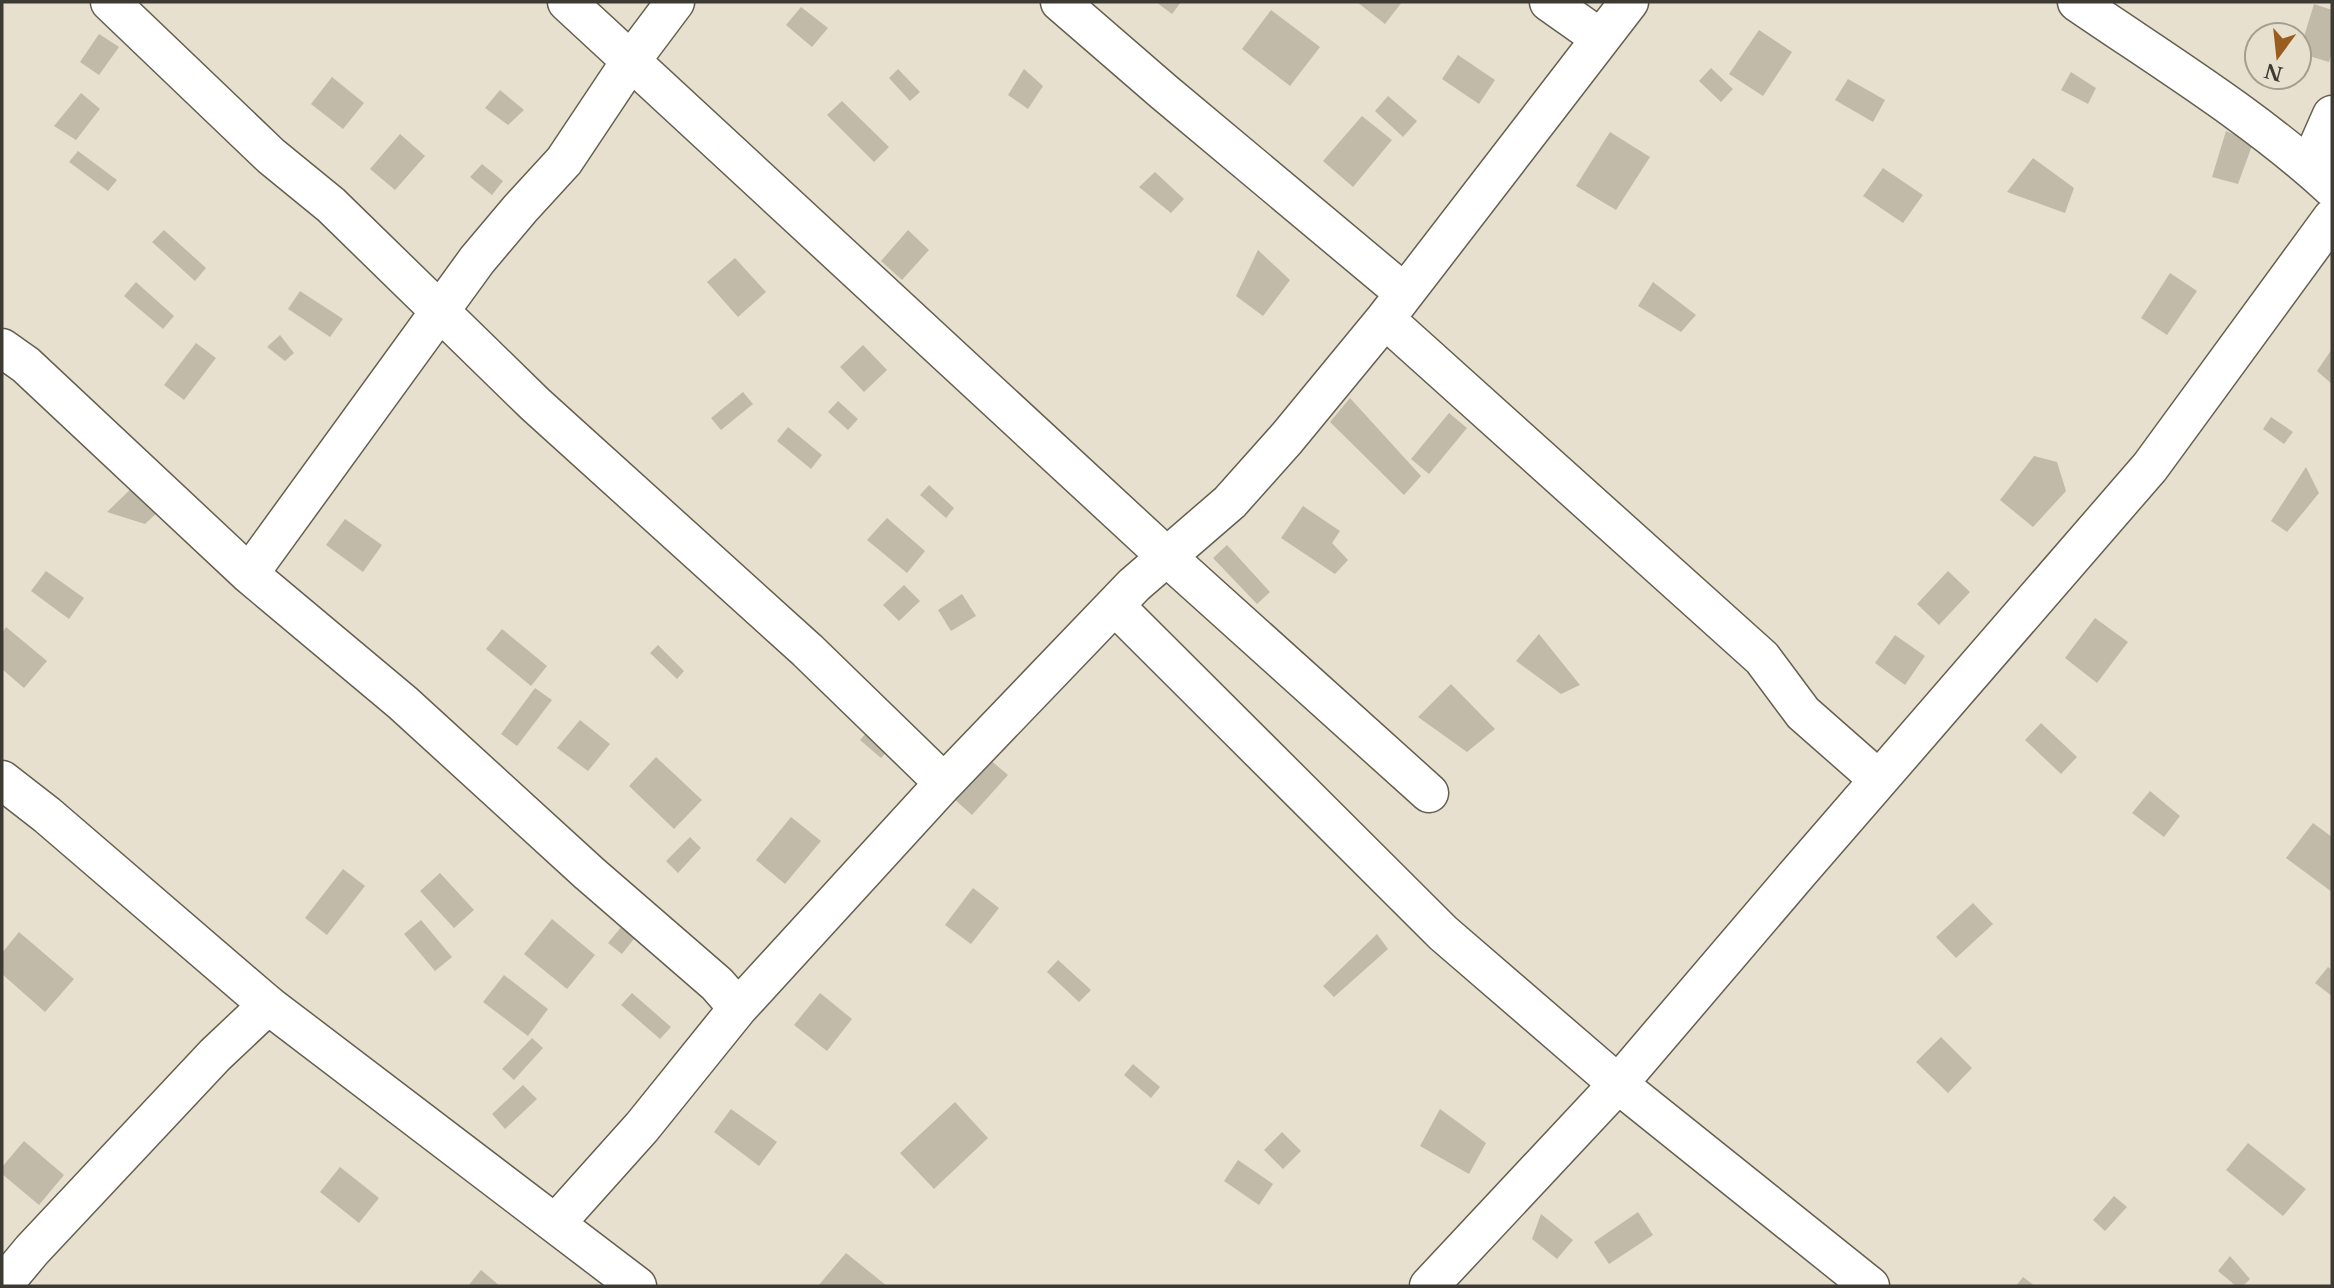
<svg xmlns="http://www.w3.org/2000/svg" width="2334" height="1288" font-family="'Libre Baskerville',serif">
<rect width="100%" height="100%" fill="#e7e0ce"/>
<path fill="#c1baa9" d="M 1156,2 L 1181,2 L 1172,14 Z
M 1357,2 L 1402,2 L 1385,24 Z
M 2314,4 L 2332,10 L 2332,52 L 2329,62 L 2299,53 Z
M 801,7 L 828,28 L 812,47 L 786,25 Z
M 1271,10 L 1320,47 L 1290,86 L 1242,49 Z
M 1759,30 L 1792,52 L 1763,96 L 1729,74 Z
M 99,34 L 119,47 L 99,75 L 80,62 Z
M 1458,55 L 1495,80 L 1479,104 L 1442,79 Z
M 1711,68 L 1733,89 L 1721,102 L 1699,81 Z
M 898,69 L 920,92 L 910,101 L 889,78 Z
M 1024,69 L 1043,86 L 1028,109 L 1008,95 Z
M 2071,72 L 2096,88 L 2088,104 L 2061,90 Z
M 332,77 L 364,103 L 343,129 L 311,104 Z
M 1848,79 L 1885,100 L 1873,122 L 1835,100 Z
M 500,90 L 524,110 L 508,125 L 485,108 Z
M 81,93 L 100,109 L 76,140 L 54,126 Z
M 1388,96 L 1417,121 L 1403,137 L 1375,111 Z
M 842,101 L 889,147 L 874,162 L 827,115 Z
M 1362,116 L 1392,140 L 1353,187 L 1323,161 Z
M 2226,131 L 2253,143 L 2238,184 L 2212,177 Z
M 1610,132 L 1650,157 L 1616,210 L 1576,186 Z
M 400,134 L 425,156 L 395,190 L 370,169 Z
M 78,151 L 117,180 L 108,191 L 69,162 Z
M 2033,158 L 2074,188 L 2065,213 L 2007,192 Z
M 482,164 L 503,181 L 492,195 L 470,177 Z
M 1883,168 L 1923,195 L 1903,223 L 1863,196 Z
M 1155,172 L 1184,199 L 1171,213 L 1139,187 Z
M 164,230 L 206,268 L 195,281 L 152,242 Z
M 908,230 L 929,250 L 902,280 L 881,261 Z
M 1258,250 L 1290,280 L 1263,316 L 1236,296 Z
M 735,258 L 766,292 L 738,317 L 707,282 Z
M 2170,273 L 2197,291 L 2167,335 L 2141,318 Z
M 136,282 L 174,316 L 163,329 L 124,296 Z
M 1653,282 L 1696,315 L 1681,332 L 1638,306 Z
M 300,291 L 343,319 L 330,337 L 288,309 Z
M 280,335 L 294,353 L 285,361 L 267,347 Z
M 196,343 L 216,358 L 184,400 L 164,385 Z
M 863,345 L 887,370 L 864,392 L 840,367 Z
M 2332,349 L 2332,384 L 2317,371 Z
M 743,392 L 753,404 L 721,430 L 711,418 Z
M 1350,398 L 1421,476 L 1404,495 L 1330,422 Z
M 838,401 L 858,419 L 848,430 L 828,412 Z
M 1449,413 L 1467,428 L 1429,474 L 1411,459 Z
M 2271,417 L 2293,432 L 2284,444 L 2263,429 Z
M 788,427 L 822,455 L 811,469 L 777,441 Z
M 2034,456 L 2057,462 L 2066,491 L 2033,527 L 2000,500 Z
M 2306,467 L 2319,493 L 2287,532 L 2271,521 Z
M 136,484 L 161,509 L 145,524 L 107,512 Z
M 929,485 L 954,508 L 946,518 L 920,495 Z
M 1303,506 L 1340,531 L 1332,543 L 1348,560 L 1335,574 L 1281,538 Z
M 887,518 L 925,551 L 907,573 L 867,540 Z
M 345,519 L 382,545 L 363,572 L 326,545 Z
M 1227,545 L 1270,592 L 1257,604 L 1213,558 Z
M 46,571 L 84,598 L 69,619 L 31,591 Z
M 1948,571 L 1970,592 L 1939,625 L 1917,604 Z
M 904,585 L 920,601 L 899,621 L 883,605 Z
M 962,594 L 976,616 L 951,631 L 938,610 Z
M 2095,618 L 2128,642 L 2097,683 L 2065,658 Z
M 6,627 L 47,661 L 24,688 L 2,669 L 2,633 Z
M 502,629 L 547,666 L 531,686 L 486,649 Z
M 1539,634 L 1580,685 L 1561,694 L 1516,661 Z
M 1895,635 L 1925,656 L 1905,685 L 1875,663 Z
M 658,645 L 684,671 L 677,679 L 650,653 Z
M 1451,684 L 1495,729 L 1467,752 L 1418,717 Z
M 535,688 L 552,700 L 517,746 L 501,734 Z
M 580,720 L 610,744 L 588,771 L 557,748 Z
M 2041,723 L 2077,757 L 2061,774 L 2025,740 Z
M 869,730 L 890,748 L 881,758 L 860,740 Z
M 656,757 L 702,800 L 674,829 L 629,786 Z
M 988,758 L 1008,775 L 972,815 L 953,798 Z
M 2150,791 L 2180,816 L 2164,837 L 2132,813 Z
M 791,817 L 821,841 L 785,884 L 756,860 Z
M 2313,823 L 2332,837 L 2332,892 L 2286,858 Z
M 690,837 L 701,848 L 678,873 L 666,861 Z
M 343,869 L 365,886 L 327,935 L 305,918 Z
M 440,873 L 474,910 L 454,928 L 420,891 Z
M 973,888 L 999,908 L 971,944 L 945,925 Z
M 1973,903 L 1993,924 L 1956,958 L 1936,937 Z
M 552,919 L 595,955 L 567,989 L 524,954 Z
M 421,920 L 452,957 L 435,971 L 404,934 Z
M 627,920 L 640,931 L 622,954 L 608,943 Z
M 19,932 L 74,979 L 45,1012 L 2,974 L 2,953 Z
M 1377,934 L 1388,949 L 1334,997 L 1323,986 Z
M 1058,960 L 1091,990 L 1079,1002 L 1047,972 Z
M 2328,967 L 2332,970 L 2332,996 L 2315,983 Z
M 504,975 L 548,1009 L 528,1036 L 483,1002 Z
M 632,993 L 671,1027 L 660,1039 L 621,1005 Z
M 820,993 L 852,1019 L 827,1051 L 794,1025 Z
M 1941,1037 L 1972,1068 L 1948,1093 L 1916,1062 Z
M 532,1038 L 543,1048 L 514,1080 L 502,1069 Z
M 1133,1064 L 1160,1087 L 1151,1098 L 1124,1075 Z
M 523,1085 L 537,1099 L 505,1129 L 492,1114 Z
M 955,1102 L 988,1138 L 934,1189 L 900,1153 Z
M 731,1109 L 777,1142 L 759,1166 L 714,1132 Z
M 1440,1109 L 1486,1143 L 1469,1174 L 1420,1146 Z
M 1282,1132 L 1301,1151 L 1283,1169 L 1264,1150 Z
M 24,1141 L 64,1175 L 39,1205 L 2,1174 L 2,1167 Z
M 2248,1143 L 2306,1189 L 2283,1216 L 2226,1170 Z
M 1238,1160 L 1273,1184 L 1259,1205 L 1224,1181 Z
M 340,1167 L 379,1198 L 359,1223 L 320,1192 Z
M 2114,1196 L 2127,1207 L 2105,1231 L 2093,1220 Z
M 1638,1212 L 1653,1235 L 1609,1264 L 1594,1242 Z
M 1541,1214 L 1573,1240 L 1557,1259 L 1532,1239 Z
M 846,1253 L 887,1286 L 818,1286 Z
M 2230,1256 L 2250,1279 L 2243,1286 L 2236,1286 L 2218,1271 Z
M 481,1270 L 500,1286 L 468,1286 Z
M 2023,1277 L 2035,1286 L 2016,1286 Z"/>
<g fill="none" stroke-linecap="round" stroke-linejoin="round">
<g stroke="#655f4f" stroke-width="41">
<path id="minor" d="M 110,2 L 271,156 L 331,205 L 535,404 L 807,650 L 944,783
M 567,2 L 1166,556 L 1429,793
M 1060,2 L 1164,92 L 1403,292
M 1549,2 L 1600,38
M 2077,2 C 2163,61 2255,117 2332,188
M 2309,167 L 2332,115
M 1385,319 L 1762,658 L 1803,713 L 1878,779
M 2,348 L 26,365 L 249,574 L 403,703 L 589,873 L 717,984 L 738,1008
M 249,574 L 477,260 L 520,209 L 564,161 L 630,62 L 675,2
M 1115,606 L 1443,933 L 1618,1084 L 1870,1286
M 556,1223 L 642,1127 L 738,1008 L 944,783 L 1134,585 L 1230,502 L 1287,438 L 1385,319 L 1629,2
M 2,1286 L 32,1250 L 215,1055 L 268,1005
M 1429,1286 L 1618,1084 L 1799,872 L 2150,467 L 2332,218"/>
</g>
<g stroke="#655f4f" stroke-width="41">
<path id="major" d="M 2,780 L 47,815 L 268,1005 L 637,1286"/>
</g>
<use href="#minor" stroke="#fff" stroke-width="38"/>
<use href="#major" stroke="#fff" stroke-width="38"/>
</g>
<rect width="2334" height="1288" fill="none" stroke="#3c3a32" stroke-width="7"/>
<g transform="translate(2278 56) rotate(195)"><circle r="33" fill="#e7e0ce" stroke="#a39e90" stroke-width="2"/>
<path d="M0-5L12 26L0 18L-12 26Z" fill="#995e1f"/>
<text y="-10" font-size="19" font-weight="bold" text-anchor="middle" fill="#3c3a32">N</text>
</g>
</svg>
